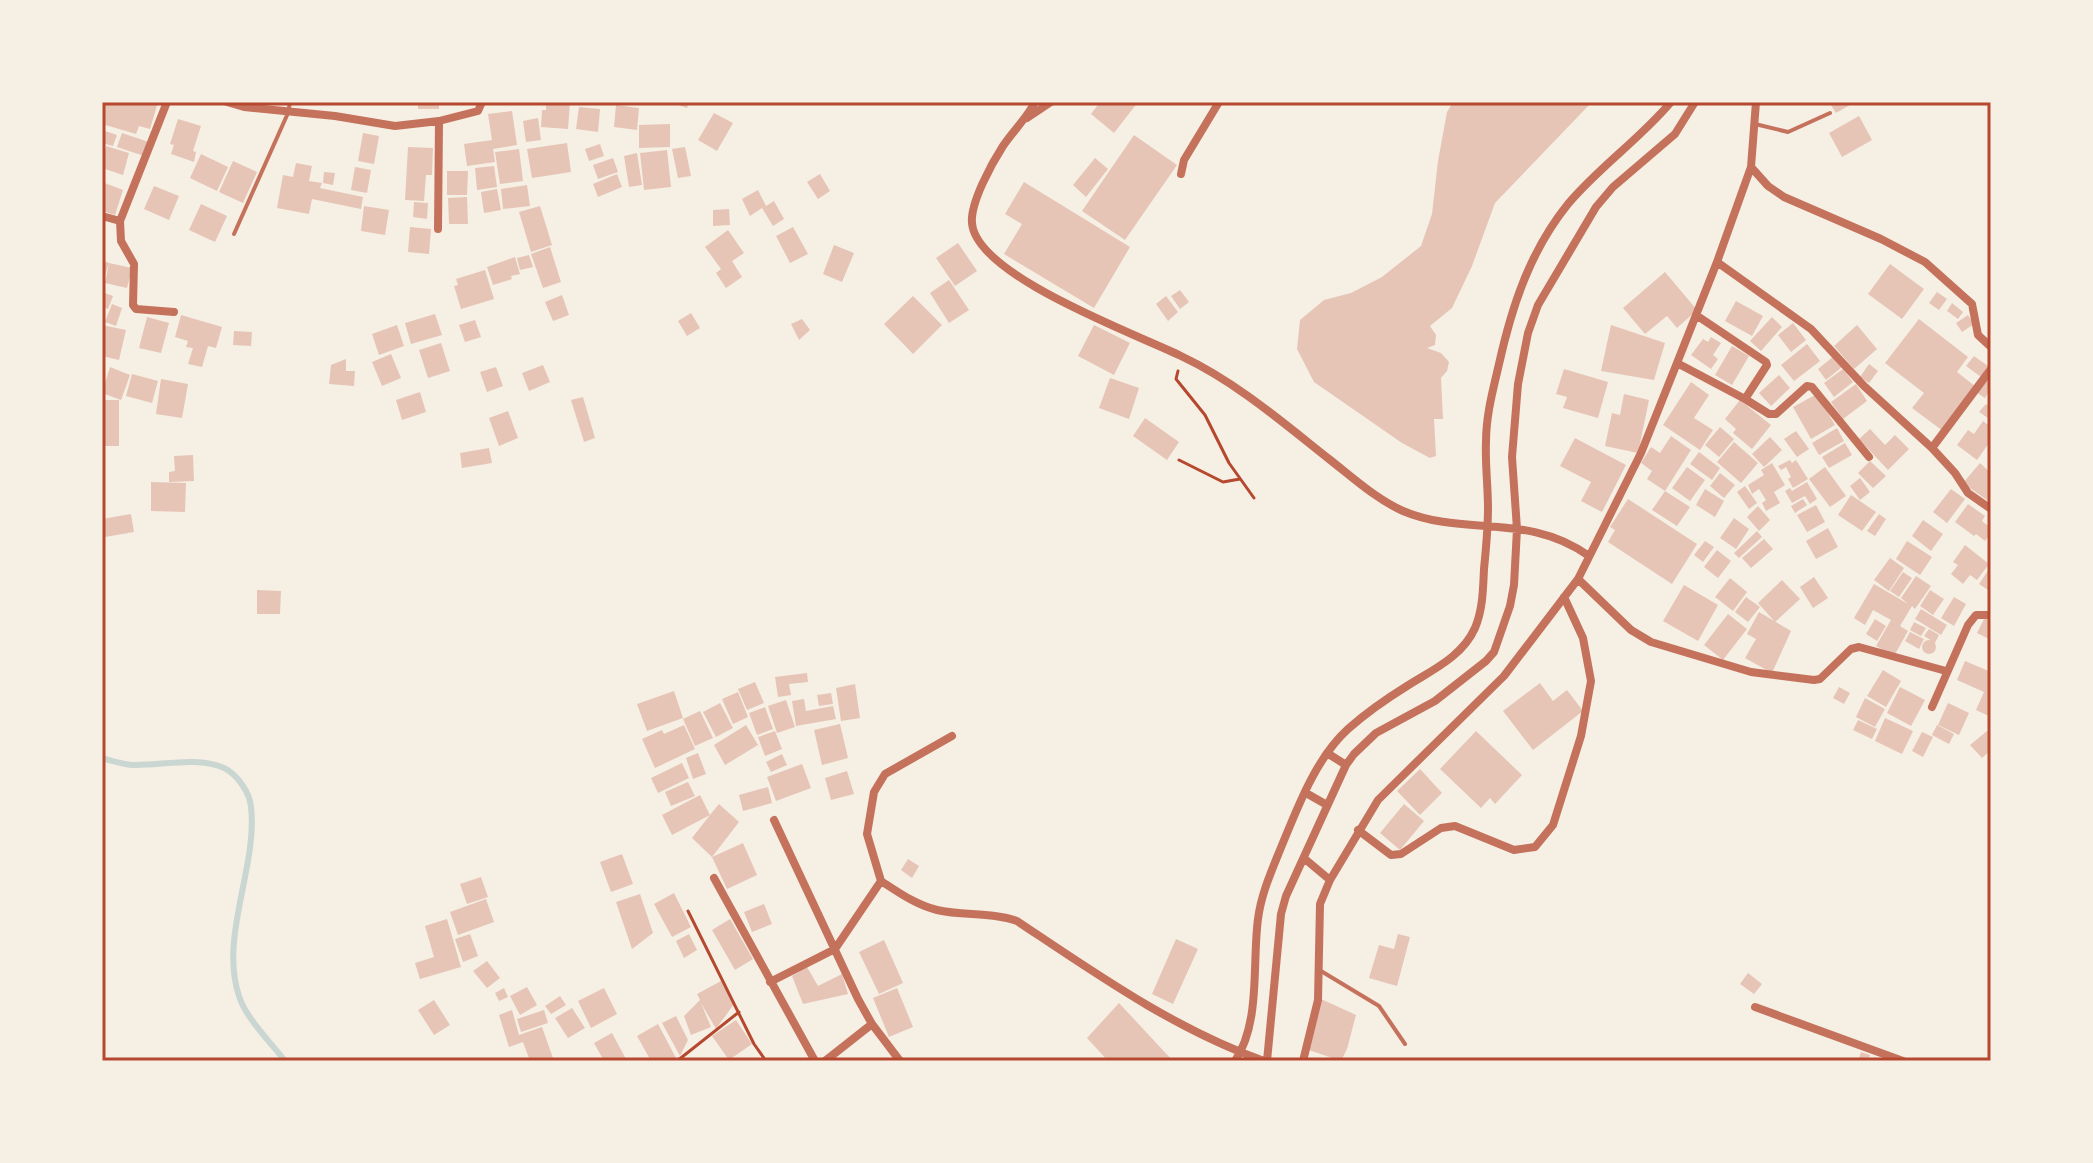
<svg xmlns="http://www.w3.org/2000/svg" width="2093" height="1163" font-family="'Open Sans',sans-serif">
<rect width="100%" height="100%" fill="#f6efe4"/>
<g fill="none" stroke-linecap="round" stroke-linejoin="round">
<path stroke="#c9d6d2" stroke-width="6" d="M 102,758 C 112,761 122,764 132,765 C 160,766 197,756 224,768 C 237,774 250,793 251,807 C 258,866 219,937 239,996 C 245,1017 272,1044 285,1061"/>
</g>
<path fill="#e6c5b7" d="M 104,102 L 158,102 L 150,129 L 139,126 L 136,134 L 102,124 Z
M 418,102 L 439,102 L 439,109 L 418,109 Z
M 546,102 L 570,102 L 568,129 L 541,127 L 542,110 L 546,110 Z
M 670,102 L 689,102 L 687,108 Z
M 1100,102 L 1138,102 L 1114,133 L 1091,114 Z
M 1453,102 L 1592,102 L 1495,203 L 1472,266 L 1452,308 L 1430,326 L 1436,335 L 1435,345 L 1427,348 L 1441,353 L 1449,362 L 1447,371 L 1441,378 L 1443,419 L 1434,419 L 1436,456 L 1430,458 L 1402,443 L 1314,382 L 1297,349 L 1300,320 L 1324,300 L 1351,293 L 1382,277 L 1421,246 L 1432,214 L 1438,161 L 1447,112 Z
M 1829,102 L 1855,102 L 1836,113 Z
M 616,105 L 639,108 L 637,130 L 614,127 Z
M 579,107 L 600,109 L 598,132 L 576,129 Z
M 512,111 L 517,145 L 493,149 L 495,162 L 467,166 L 464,144 L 492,140 L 488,114 Z
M 714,113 L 733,123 L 717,151 L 698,140 Z
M 1859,116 L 1872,140 L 1842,157 L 1829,133 Z
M 538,118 L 541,140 L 526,142 L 523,121 Z
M 178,119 L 201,126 L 193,151 L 196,152 L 194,162 L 171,154 L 174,145 L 170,144 Z
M 670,124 L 670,147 L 639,148 L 639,125 Z
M 102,130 L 117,135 L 113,146 L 102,143 Z
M 122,133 L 149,142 L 144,156 L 117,147 Z
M 363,133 L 379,136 L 374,164 L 358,161 Z
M 1134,135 L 1177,165 L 1125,240 L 1082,211 Z
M 567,143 L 571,172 L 532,178 L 527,149 Z
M 600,144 L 604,156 L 589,161 L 585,149 Z
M 106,146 L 129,153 L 123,175 L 102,168 Z
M 408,147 L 433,148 L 432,175 L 426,175 L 424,201 L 405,200 Z
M 685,147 L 691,176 L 678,178 L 672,149 Z
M 519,149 L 523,181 L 500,184 L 495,152 Z
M 667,150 L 671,187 L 644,190 L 640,153 Z
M 637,153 L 642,185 L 629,187 L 624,156 Z
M 201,154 L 228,167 L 217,191 L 190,178 Z
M 613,158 L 618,172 L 598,179 L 593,165 Z
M 1095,158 L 1108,169 L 1086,197 L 1073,185 Z
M 233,161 L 257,172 L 243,203 L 219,192 Z
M 296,163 L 312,166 L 309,181 L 322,183 L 320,188 L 363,197 L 361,209 L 312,199 L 309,214 L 277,208 L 283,175 L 293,177 Z
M 494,166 L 497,187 L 477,190 L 475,168 Z
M 355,167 L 371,170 L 367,193 L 351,190 Z
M 447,171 L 468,171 L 467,195 L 447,195 Z
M 324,172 L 335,173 L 333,185 L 323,183 Z
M 617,174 L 622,187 L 598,197 L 593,184 Z
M 820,174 L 830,191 L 818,199 L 807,182 Z
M 102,182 L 123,190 L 115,215 L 102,211 Z
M 1024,182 L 1130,247 L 1094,308 L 1004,254 L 1022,224 L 1005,214 Z
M 527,185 L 530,206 L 503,209 L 501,189 Z
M 154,186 L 179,196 L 169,220 L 144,209 Z
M 497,189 L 501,210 L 484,213 L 481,192 Z
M 758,190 L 766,206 L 774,201 L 784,219 L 773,226 L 762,208 L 750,216 L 742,199 Z
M 467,197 L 468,224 L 449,224 L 448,198 Z
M 414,202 L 428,203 L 427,219 L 413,217 Z
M 201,204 L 227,216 L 215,242 L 189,230 Z
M 364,206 L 389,210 L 385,235 L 361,231 Z
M 540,206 L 552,245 L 531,252 L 519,212 Z
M 729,209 L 730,225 L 713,226 L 713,210 Z
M 410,227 L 431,229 L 429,254 L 408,252 Z
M 793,227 L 808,254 L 790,263 L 776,236 Z
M 728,230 L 744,253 L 732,261 L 742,277 L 726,288 L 716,273 L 721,269 L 705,247 Z
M 958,243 L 977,271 L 955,286 L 936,258 Z
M 834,245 L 854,253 L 842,282 L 823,274 Z
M 550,247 L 561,282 L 543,288 L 531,254 Z
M 529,255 L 533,267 L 520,270 L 517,258 Z
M 515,257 L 520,274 L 511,276 L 512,279 L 493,285 L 487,267 Z
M 102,260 L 109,263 L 103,282 L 102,282 Z
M 109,263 L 132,268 L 127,288 L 105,283 Z
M 1890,264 L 1924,289 L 1902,319 L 1868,294 Z
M 485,270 L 494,299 L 461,309 L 454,286 L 458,285 L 456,279 Z
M 1665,272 L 1697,310 L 1677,328 L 1667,316 L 1645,334 L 1623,308 Z
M 949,280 L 969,310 L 949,323 L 930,293 Z
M 1180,290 L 1189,302 L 1180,309 L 1171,296 Z
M 102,292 L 113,296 L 108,309 L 102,307 Z
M 1937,292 L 1947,299 L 1939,310 L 1929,303 Z
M 562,295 L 569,315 L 553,321 L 545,302 Z
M 913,296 L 942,325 L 913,354 L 884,324 Z
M 1166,296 L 1178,312 L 1168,321 L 1156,304 Z
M 1736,301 L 1763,316 L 1752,336 L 1725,321 Z
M 1952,303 L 1963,312 L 1958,319 L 1947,311 Z
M 112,304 L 122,308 L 116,326 L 105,322 Z
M 691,313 L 700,328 L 687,336 L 678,321 Z
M 435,314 L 442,335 L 411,344 L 405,323 Z
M 181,315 L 222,327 L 216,348 L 208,346 L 202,367 L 188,364 L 193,348 L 186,347 L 188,341 L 175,337 Z
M 1968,315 L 1974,324 L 1962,332 L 1956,323 Z
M 147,317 L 169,323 L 161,353 L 139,348 Z
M 1772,317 L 1782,327 L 1761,351 L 1750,341 Z
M 802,319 L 810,330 L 799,340 L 791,324 Z
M 1919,319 L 1968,357 L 1957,372 L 1976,387 L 1943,431 L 1912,408 L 1924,393 L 1885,363 Z
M 475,320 L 481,337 L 465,342 L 459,325 Z
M 1793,323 L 1806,340 L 1791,352 L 1778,335 Z
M 102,325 L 126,330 L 119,360 L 102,356 Z
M 397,325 L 404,346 L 379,355 L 372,334 Z
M 1094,325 L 1130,343 L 1114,375 L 1078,356 Z
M 1611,325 L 1665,343 L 1654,380 L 1601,371 Z
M 1857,325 L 1877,349 L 1854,369 L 1834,346 Z
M 234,331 L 252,332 L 251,346 L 233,345 Z
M 1711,337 L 1721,343 L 1713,355 L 1718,359 L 1711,369 L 1691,355 L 1703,339 L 1708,342 Z
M 441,343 L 450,371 L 428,378 L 419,350 Z
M 1807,344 L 1820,361 L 1794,381 L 1781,365 Z
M 1732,346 L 1749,356 L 1732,385 L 1715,375 Z
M 391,354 L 401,378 L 382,386 L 372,362 Z
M 1834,356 L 1842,367 L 1826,380 L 1818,369 Z
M 1974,356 L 1988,366 L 1981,377 L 1966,366 Z
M 346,359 L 346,371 L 355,371 L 354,386 L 329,384 L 331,365 Z
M 1869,364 L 1878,371 L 1869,383 L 1860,377 Z
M 543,365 L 550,382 L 529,391 L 522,373 Z
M 110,367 L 130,375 L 121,400 L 102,393 Z
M 496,367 L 503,386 L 487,392 L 480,372 Z
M 1564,369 L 1608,382 L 1598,418 L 1563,408 L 1567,397 L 1556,394 Z
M 1843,369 L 1853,382 L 1834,397 L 1824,383 Z
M 132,374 L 158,381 L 152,403 L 126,396 Z
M 1991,374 L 1991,388 L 1985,398 L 1976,392 Z
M 1779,375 L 1790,388 L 1771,406 L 1759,393 Z
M 1110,378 L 1139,388 L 1129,419 L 1099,408 Z
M 161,379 L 188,384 L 182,418 L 156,414 Z
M 1691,382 L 1709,395 L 1694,418 L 1713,430 L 1700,450 L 1663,425 Z
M 1856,384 L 1867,401 L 1843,419 L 1831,402 Z
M 420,392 L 426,412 L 402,420 L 396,400 Z
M 1624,394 L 1649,400 L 1638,453 L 1605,446 L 1612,413 L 1620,415 Z
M 1817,394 L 1835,425 L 1811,439 L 1793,407 Z
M 583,397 L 595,438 L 584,442 L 571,400 Z
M 102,400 L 119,400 L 119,446 L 102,446 Z
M 1740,400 L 1771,425 L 1752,449 L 1733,433 L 1736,429 L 1725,419 Z
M 1986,404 L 1991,408 L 1988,418 L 1979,412 Z
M 508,411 L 518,438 L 499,446 L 489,418 Z
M 1145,418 L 1179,442 L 1167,460 L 1133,436 Z
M 1983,421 L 1991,427 L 1991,440 L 1977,460 L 1957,445 L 1968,430 L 1974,434 Z
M 1720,427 L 1734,439 L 1719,457 L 1705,445 Z
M 1837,428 L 1844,441 L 1819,455 L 1812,443 Z
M 1870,429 L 1885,445 L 1895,435 L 1909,449 L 1888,470 L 1859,439 Z
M 1796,431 L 1809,449 L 1797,457 L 1784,439 Z
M 1671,436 L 1691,450 L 1665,491 L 1647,479 L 1652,471 L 1641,463 L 1651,447 L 1660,453 Z
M 1770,437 L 1782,450 L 1764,467 L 1752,454 Z
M 1575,438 L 1626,465 L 1602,512 L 1581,501 L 1591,482 L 1560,466 Z
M 1734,442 L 1758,463 L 1741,483 L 1717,462 Z
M 1845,443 L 1852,455 L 1829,468 L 1822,457 Z
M 489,448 L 492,463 L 462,468 L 460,453 Z
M 1699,452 L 1720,468 L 1712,480 L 1690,464 Z
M 193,455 L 194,481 L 169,482 L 169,472 L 175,471 L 174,456 Z
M 1790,460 L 1792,463 L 1796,460 L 1808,479 L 1793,488 L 1788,479 L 1791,477 L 1786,467 L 1781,470 L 1778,466 Z
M 1870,461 L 1886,476 L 1873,488 L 1858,473 Z
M 1772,463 L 1785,485 L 1774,492 L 1780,503 L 1766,511 L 1762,503 L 1766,500 L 1759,489 L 1752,494 L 1748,485 L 1764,475 L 1761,470 Z
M 1980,463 L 1991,473 L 1991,503 L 1963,483 Z
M 1687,467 L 1705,480 L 1690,501 L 1672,488 Z
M 1825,467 L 1846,496 L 1830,507 L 1809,479 Z
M 1720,473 L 1735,485 L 1724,498 L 1710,486 Z
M 1860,478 L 1870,492 L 1860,500 L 1850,486 Z
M 151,482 L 186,483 L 185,512 L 151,511 Z
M 1807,482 L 1817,499 L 1810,504 L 1805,496 L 1792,503 L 1785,491 L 1790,488 L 1792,491 Z
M 1745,486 L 1757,503 L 1749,509 L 1737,492 Z
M 1705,489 L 1724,501 L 1715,517 L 1696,505 Z
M 1951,489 L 1965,499 L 1947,523 L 1933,512 Z
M 1665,491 L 1690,507 L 1677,526 L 1652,510 Z
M 1851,495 L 1876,512 L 1862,531 L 1838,515 Z
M 1628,499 L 1697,544 L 1672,584 L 1608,542 L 1615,530 L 1610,527 Z
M 1803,499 L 1807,505 L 1795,513 L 1791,506 Z
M 1968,504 L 1985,516 L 1982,521 L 1991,528 L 1991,533 L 1985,541 L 1976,534 L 1974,536 L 1955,522 Z
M 1816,505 L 1825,522 L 1807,532 L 1797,515 Z
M 1758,506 L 1770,520 L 1759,531 L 1747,517 Z
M 131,514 L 134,532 L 105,537 L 102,519 Z
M 1879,514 L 1886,519 L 1875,536 L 1867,531 Z
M 1734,518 L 1749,529 L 1736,549 L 1720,538 Z
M 1923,520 L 1943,534 L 1931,551 L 1912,536 Z
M 1828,528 L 1838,547 L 1816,559 L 1806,541 Z
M 1757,531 L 1762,537 L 1739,558 L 1734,553 Z
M 1764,539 L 1773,549 L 1751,568 L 1742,558 Z
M 1705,541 L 1714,547 L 1703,562 L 1694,555 Z
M 1907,541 L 1932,557 L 1920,575 L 1896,559 Z
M 1965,545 L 1989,564 L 1977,580 L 1970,575 L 1963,584 L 1951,574 L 1958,565 L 1953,562 Z
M 1717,550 L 1731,561 L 1718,578 L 1704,567 Z
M 1890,558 L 1904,568 L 1889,591 L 1874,580 Z
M 1991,566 L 1991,592 L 1979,584 Z
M 1903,572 L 1912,578 L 1899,597 L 1890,591 Z
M 1916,576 L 1931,586 L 1915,609 L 1912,606 L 1900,626 L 1908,631 L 1894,656 L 1876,646 L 1891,620 L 1873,610 L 1865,625 L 1854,618 L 1874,584 L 1908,604 L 1901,598 Z
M 1814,577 L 1828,598 L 1813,608 L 1800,587 Z
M 1730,578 L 1747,592 L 1733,611 L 1715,597 Z
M 1782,580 L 1800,599 L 1775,622 L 1758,603 Z
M 1684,585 L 1718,605 L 1698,641 L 1663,621 Z
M 257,590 L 281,591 L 280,614 L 257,614 Z
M 1930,590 L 1944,599 L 1933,615 L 1920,606 Z
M 1746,597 L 1760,607 L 1748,622 L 1735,612 Z
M 1954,597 L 1966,604 L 1954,626 L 1941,618 Z
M 1921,609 L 1947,625 L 1941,635 L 1915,619 Z
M 1759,612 L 1791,631 L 1772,673 L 1745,658 L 1756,639 L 1747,634 Z
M 1728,614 L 1747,629 L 1723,660 L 1704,645 Z
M 1985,617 L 1991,620 L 1991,640 L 1977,633 Z
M 1875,619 L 1886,626 L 1877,641 L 1866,634 Z
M 1914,622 L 1926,628 L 1921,636 L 1910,630 Z
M 1929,629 L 1939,635 L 1935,643 L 1924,636 Z
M 1910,632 L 1924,639 L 1919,649 L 1905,641 Z
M1922 647a7 7 0 1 1 14 0a7 7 0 1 1-14 0Z
M 1965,661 L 1991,672 L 1991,717 L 1976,710 L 1984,692 L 1957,680 Z
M 1883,670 L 1901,681 L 1886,707 L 1867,696 Z
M 807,673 L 808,682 L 789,684 L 791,695 L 778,697 L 775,677 Z
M 755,682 L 764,703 L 747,710 L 738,689 Z
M 1540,683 L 1553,701 L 1567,690 L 1583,711 L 1533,750 L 1503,711 Z
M 855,684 L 860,718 L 841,721 L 836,688 Z
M 1839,687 L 1850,693 L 1844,704 L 1833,698 Z
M 1900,687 L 1925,700 L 1911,726 L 1887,713 Z
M 674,691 L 683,718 L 647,731 L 637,704 Z
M 738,692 L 748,717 L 733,724 L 722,699 Z
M 831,693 L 833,704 L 819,706 L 817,695 Z
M 1865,698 L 1885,709 L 1875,727 L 1856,717 Z
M 804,699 L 806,711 L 833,706 L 836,719 L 796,726 L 792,701 Z
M 786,700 L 795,727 L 777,733 L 768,706 Z
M 720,703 L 733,728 L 716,737 L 703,712 Z
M 1948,703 L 1969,713 L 1959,735 L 1938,725 Z
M 765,707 L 773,729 L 757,735 L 749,713 Z
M 700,711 L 713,738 L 695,746 L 683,719 Z
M 1885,718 L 1913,731 L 1902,754 L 1875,741 Z
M 1858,720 L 1877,729 L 1872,739 L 1853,730 Z
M 840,724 L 848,758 L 822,765 L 814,730 Z
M 684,725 L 695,749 L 655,768 L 642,739 L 662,730 L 664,734 Z
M 746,725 L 758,745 L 725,765 L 714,745 Z
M 1937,725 L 1954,734 L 1949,744 L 1932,735 Z
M 775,731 L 782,749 L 765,756 L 758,737 Z
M 1476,731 L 1522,775 L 1495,804 L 1490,798 L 1481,808 L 1440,769 Z
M 1987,731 L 1991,737 L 1991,750 L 1982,758 L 1970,745 Z
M 1922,732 L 1933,737 L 1923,757 L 1912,751 Z
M 698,753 L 706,774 L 693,779 L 686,758 Z
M 782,754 L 787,765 L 771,772 L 766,762 Z
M 682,763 L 689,778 L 658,793 L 651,778 Z
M 802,764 L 811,788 L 776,801 L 767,777 Z
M 1420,769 L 1442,793 L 1420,815 L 1397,791 Z
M 847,771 L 854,794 L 831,800 L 825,778 Z
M 688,782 L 695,796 L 671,806 L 665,792 Z
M 768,787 L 772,803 L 743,811 L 739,795 Z
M 700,795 L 710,815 L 719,804 L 739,822 L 712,857 L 692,838 L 710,815 L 672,835 L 662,815 Z
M 1404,804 L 1424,821 L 1400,850 L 1380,833 Z
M 743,843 L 757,875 L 727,889 L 712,857 Z
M 622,854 L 633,884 L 611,892 L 600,862 Z
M 908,859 L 919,866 L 912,878 L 901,870 Z
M 481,877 L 488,897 L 467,904 L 460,884 Z
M 674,893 L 691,927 L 672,937 L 654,904 Z
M 640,894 L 653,933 L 632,949 L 616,902 Z
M 486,899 L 494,922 L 458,935 L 450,912 Z
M 764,904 L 772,924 L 752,932 L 744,912 Z
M 447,919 L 461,967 L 420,979 L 415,963 L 434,957 L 425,926 Z
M 730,919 L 753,959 L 735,970 L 712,930 Z
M 470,934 L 478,956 L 463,962 L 455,939 Z
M 689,934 L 697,950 L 684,958 L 676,941 Z
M 1398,934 L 1410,937 L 1397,986 L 1369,978 L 1379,945 L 1394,949 Z
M 1176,939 L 1198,949 L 1173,1004 L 1152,994 Z
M 884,940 L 903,983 L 879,994 L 859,952 Z
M 487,961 L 500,978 L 487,988 L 473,971 Z
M 807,967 L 818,986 L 842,974 L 848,994 L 803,1004 L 792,976 Z
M 1748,973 L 1762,984 L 1754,994 L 1740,984 Z
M 721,981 L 734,1004 L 716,1029 L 701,1003 L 711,1027 L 691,1035 L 684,1016 L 700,1000 L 697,994 Z
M 527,987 L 537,1005 L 520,1015 L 510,996 Z
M 504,988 L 508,997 L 499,1001 L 495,993 Z
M 604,988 L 617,1014 L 591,1028 L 578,1001 Z
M 897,988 L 913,1027 L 889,1037 L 873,998 Z
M 560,996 L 566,1005 L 551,1014 L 545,1006 Z
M 1321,999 L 1356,1015 L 1347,1049 L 1341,1061 L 1309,1050 Z
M 434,1000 L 450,1025 L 434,1035 L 418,1010 Z
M 1119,1003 L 1173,1061 L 1108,1061 L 1087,1038 Z
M 572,1008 L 585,1028 L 568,1038 L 555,1018 Z
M 512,1010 L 519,1035 L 542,1027 L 554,1061 L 530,1061 L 523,1042 L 509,1047 L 499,1015 Z
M 544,1010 L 548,1023 L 521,1032 L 517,1019 Z
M 676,1016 L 688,1040 L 680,1056 L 662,1023 Z
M 736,1020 L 752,1044 L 729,1060 L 712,1036 Z
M 658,1024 L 676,1058 L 670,1061 L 651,1061 L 637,1036 Z
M 612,1033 L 627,1061 L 604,1061 L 594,1043 Z
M 1861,1052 L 1870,1055 L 1868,1061 L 1858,1061 Z"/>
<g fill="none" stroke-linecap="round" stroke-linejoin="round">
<path stroke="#b5482f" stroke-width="3" d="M 1178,371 L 1176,379 L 1205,415 L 1229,463 L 1254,498
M 1179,460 L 1223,482 L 1240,479
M 688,911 L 754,1044 L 766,1061
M 677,1061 L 739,1012"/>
<path stroke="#c5725c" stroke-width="4" d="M 1755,124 L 1788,132 L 1830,113
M 234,234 L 288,113 L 290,102
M 1321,971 L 1379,1006 L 1405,1044"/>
<path stroke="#c5725c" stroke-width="8" d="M 227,102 L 244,107 L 335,116 L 395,126 L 439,121 L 478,111 L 482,102
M 1035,102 C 1026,119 1014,130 1003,146 C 992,163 970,203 972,223 C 976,276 1136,334 1181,356 C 1236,382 1281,421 1329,459 C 1352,477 1376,499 1403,511 C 1465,537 1528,512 1589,556
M 1756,102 L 1751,167 L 1768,186 L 1784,197 L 1881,239 L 1925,262 L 1972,304 L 1978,335 L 1991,347
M 1027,118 L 1051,102
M 1751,167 L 1717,262 L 1811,329 L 1864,386 L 1932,448 L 1955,473 L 1968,493 L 1991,509
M 1181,174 L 1184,160 L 1219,102
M 102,216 L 120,221 L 167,102
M 120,221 L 121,241 L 134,264 L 133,305 L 136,309 L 174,312
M 438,229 L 439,121
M 1717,262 L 1677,363 L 1745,399
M 1696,315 L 1766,362 L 1767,365 L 1745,399 L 1769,414 L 1776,414 L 1807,386 L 1812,387 L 1869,457
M 1677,363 L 1641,453 L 1578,579 L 1631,630 L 1651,642 L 1751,672 L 1814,680 L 1820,679 L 1851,649 L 1859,647 L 1946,671
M 1932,448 L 1991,369
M 1932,707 L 1968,625 L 1976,615 L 1991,615
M 952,736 L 885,774 L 874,792 L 867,834 L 881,881 C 898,892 916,905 937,910 C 963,916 992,912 1017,921 C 1095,973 1174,1029 1264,1061
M 1327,753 L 1346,765
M 1306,793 L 1327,805
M 774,820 L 858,999 L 872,1024 L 900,1061
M 1358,830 L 1391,855 L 1401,854 L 1441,828 L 1455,826 L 1514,850 L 1535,847 L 1553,825 L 1581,736 L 1591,681 L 1583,638 L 1564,597
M 714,878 L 815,1061
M 1330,880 L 1378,800 L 1504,676 L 1578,579
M 770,982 L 835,949 L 881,881
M 1755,1007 L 1903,1061
M 825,1061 L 872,1024
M 1235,1061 C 1261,1022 1252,963 1258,919 C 1261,895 1271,872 1280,850 C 1297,809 1315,759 1348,729 C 1366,713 1386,699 1407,686 C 1432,670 1462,657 1475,628 C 1483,609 1483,589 1484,569 C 1486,549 1488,528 1488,508 C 1488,486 1485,464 1486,442 C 1486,415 1493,390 1499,364 C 1512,306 1530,251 1568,204 C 1599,167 1640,139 1671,102
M 1267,1061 L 1281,914 L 1286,896 L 1346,765 L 1354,754 L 1376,733 L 1435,701 L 1486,661 L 1494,652 L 1510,606 L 1514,585 L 1517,529 L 1512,457 L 1518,384 L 1528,333 L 1538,305 L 1596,207 L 1613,187 L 1675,134 L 1695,102
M 1303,1061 L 1318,1000 L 1320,904 L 1330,880 L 1305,859"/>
</g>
<rect width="2093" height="1163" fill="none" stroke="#f6efe4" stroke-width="208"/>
<rect x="104" y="104" width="1885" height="955" fill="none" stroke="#b5482f" stroke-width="3"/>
</svg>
